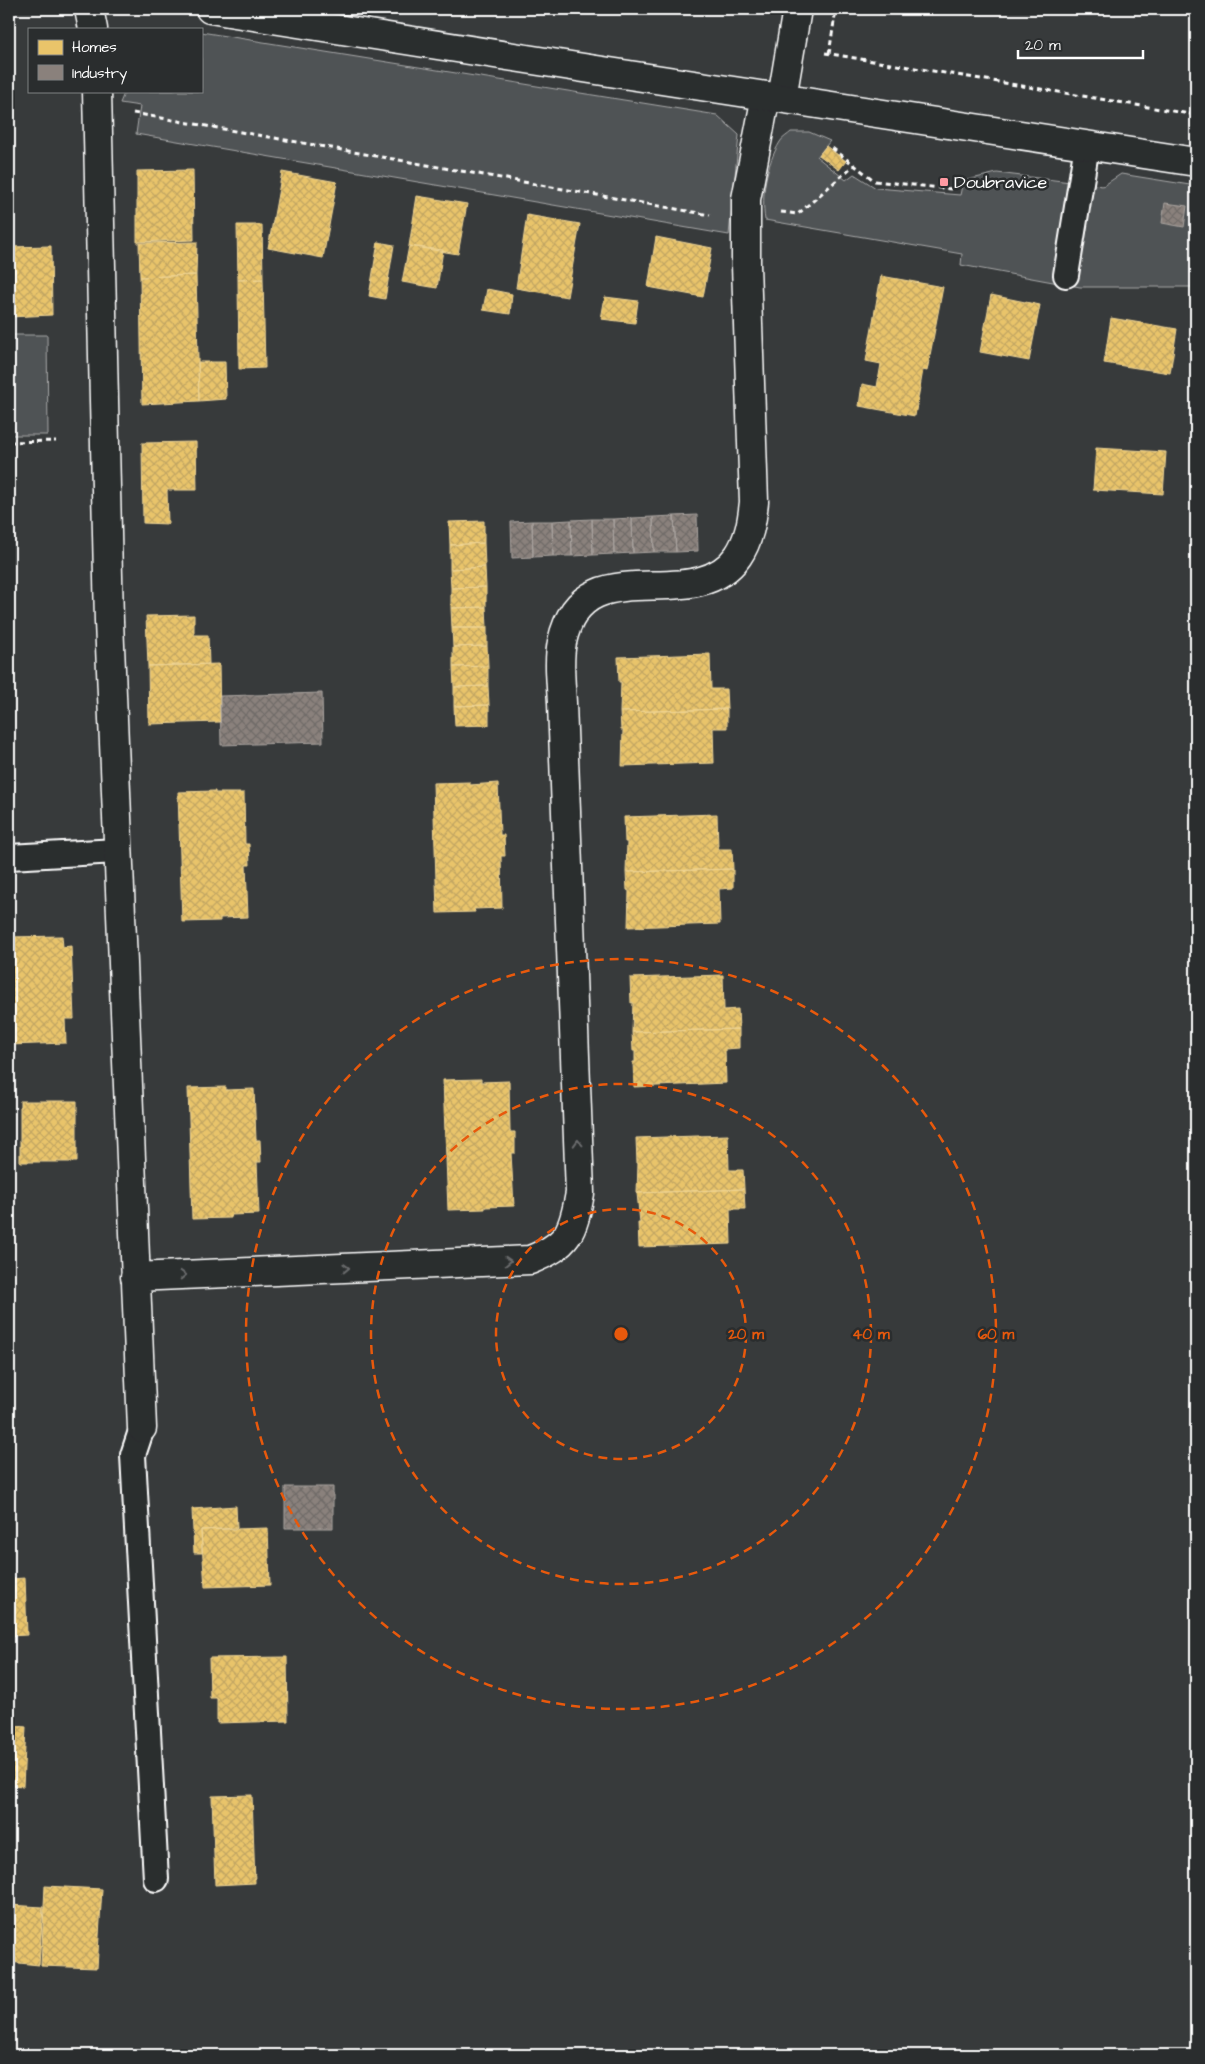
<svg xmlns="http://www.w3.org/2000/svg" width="1205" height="2064" font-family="'Architects Daughter',sans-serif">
<defs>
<pattern id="homes-cross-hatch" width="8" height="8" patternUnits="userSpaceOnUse" patternTransform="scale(1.25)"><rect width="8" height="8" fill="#e9c46a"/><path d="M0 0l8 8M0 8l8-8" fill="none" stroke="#c2a662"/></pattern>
<pattern id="industry-cross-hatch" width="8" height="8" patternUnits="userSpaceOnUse" patternTransform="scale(1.25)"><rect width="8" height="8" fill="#8a817c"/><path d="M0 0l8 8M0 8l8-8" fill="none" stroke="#716c69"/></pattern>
</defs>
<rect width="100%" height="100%" fill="#373a3b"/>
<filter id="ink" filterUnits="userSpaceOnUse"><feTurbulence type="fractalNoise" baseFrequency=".02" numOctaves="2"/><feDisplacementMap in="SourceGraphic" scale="10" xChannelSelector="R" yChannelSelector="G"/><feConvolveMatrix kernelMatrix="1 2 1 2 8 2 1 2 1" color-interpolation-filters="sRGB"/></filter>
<g filter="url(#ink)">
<path fill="#505354" stroke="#a8a9aa" d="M 201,32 L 717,115 L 739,135 L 729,235 L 136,134 L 140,106 L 120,103 L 125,91 L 201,91 Z
M 791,132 L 809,132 L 830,141 L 817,157 L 846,180 L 854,174 L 876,188 L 960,195 L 963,181 L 997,173 L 1103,186 L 1121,174 L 1196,186 L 1196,287 L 1080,287 L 961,265 L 962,254 L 765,220 C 761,195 766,165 780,142 C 782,138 788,135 791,132 Z
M 9,335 L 47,335 L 48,435 L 9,435 Z"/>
<path fill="url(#homes-cross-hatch)" stroke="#f0d697" d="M 826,146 L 846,161 L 839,170 L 819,155 Z
M 193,170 L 194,240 L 137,242 L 137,171 Z
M 282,172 L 337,182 L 323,258 L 268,248 Z
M 417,196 L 467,204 L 458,254 L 409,246 Z
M 527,215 L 580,224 L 567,297 L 516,288 Z
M 237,225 L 262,225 L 263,279 L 238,280 Z
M 656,237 L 712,248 L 703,297 L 648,287 Z
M 197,242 L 196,275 L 140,277 L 139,243 Z
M 378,242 L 394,245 L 385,299 L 369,296 Z
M 51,246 L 52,315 L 9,317 L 9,247 Z
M 409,246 L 443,250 L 437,288 L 402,282 Z
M 196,275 L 199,401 L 142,404 L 140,277 Z
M 881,276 L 943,287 L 927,371 L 923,370 L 915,416 L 859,406 L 862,384 L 877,387 L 881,364 L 866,361 Z
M 263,279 L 265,368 L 239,369 L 238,280 Z
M 487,289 L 512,294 L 510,314 L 483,310 Z
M 991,295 L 1040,305 L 1029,361 L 980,352 Z
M 605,297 L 638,301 L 635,323 L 601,319 Z
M 1111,318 L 1177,329 L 1170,373 L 1104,363 Z
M 198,362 L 225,362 L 226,399 L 199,401 Z
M 196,442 L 197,490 L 167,490 L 168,524 L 143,523 L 142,443 Z
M 1096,448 L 1166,452 L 1163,494 L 1093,490 Z
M 484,521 L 484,543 L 450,545 L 449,522 Z
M 484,543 L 485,567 L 450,569 L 450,545 Z
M 485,567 L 486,587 L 451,588 L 450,569 Z
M 486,587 L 486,607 L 451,608 L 451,588 Z
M 486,607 L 487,628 L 452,628 L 451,608 Z
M 194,615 L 194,635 L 208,635 L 209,664 L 148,666 L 146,616 Z
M 452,628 L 487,628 L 487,646 L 453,647 Z
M 487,646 L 488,666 L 453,667 L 453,647 Z
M 710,654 L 711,689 L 726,689 L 727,709 L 620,712 L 621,682 L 619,682 L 618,657 Z
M 219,664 L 220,722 L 149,724 L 148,666 Z
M 488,666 L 488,686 L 454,687 L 453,667 Z
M 488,686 L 489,705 L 454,706 L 454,687 Z
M 489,705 L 489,725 L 455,726 L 454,706 Z
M 727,709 L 727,728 L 713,728 L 714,763 L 622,766 L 623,730 L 621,730 L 620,712 Z
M 470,782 L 470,785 L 498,783 L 500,835 L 504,835 L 505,856 L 501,856 L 502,908 L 474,909 L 475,912 L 437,913 L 433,783 Z
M 215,791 L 215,793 L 244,793 L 245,844 L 249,844 L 250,865 L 246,865 L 248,917 L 220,918 L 220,921 L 182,922 L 178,792 Z
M 717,814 L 718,849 L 732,849 L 733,869 L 626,872 L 627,842 L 625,842 L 624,817 Z
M 733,869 L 733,888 L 719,889 L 720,924 L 628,927 L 629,891 L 627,890 L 626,872 Z
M 62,936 L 63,947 L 71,946 L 74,1019 L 65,1019 L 66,1043 L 9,1045 L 9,937 Z
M 723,975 L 724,1010 L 738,1009 L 739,1029 L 632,1032 L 633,1002 L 631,1003 L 630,978 Z
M 739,1029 L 739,1048 L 725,1049 L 726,1083 L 634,1087 L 633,1062 L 635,1062 L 635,1051 L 633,1051 L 632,1032 Z
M 481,1079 L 481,1082 L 509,1081 L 510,1132 L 515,1132 L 515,1153 L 511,1153 L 514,1206 L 485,1207 L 485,1209 L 448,1210 L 443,1080 Z
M 226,1087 L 226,1090 L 254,1089 L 256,1140 L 260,1140 L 261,1162 L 257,1162 L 259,1214 L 231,1215 L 231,1218 L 192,1219 L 188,1088 Z
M 20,1101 L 77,1101 L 77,1162 L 20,1162 Z
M 728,1135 L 729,1170 L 743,1170 L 744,1189 L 637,1193 L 638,1163 L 637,1163 L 636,1138 Z
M 744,1189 L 745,1209 L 730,1209 L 731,1244 L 639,1247 L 638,1223 L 640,1223 L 637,1193 Z
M 236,1506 L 237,1528 L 201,1530 L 202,1553 L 194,1553 L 192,1509 Z
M 268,1528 L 270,1585 L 205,1587 L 201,1530 Z
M 25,1578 L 27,1635 L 9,1636 L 9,1579 Z
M 287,1657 L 288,1721 L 217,1723 L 217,1698 L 210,1698 L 209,1658 Z
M 9,1725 L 26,1727 L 23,1786 L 9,1785 Z
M 252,1795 L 255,1883 L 215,1885 L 212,1796 Z
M 45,1886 L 102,1889 L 97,1968 L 41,1966 Z
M 9,1905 L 43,1907 L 39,1965 L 9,1962 Z"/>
<path fill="url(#industry-cross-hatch)" stroke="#ada7a3" d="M 1165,203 L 1187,206 L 1184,227 L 1162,223 Z
M 697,515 L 698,551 L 676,552 L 674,516 Z
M 674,516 L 676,552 L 654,552 L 653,517 Z
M 653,517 L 654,552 L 633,553 L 632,518 Z
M 632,518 L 633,553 L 614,554 L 613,519 Z
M 592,519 L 613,519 L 614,554 L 593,555 Z
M 592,519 L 593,555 L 572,556 L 571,520 Z
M 571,520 L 572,556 L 553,556 L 552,521 Z
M 532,521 L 533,557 L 512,558 L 511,522 Z
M 532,521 L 552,521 L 553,556 L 533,557 Z
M 322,693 L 323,742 L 221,745 L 220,696 Z
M 285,1487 L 333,1487 L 333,1528 L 285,1528 Z"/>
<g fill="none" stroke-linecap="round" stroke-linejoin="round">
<g stroke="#fff" stroke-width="28">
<path id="lane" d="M 1066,275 L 1087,145
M 9,857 L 117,851
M 142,1428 L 133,1455 L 156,1879"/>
</g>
<g stroke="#fff" stroke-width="31">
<path id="street" d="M 89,9 L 93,29
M 97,91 L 109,621 L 142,1428
M 782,98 L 797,9
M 135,1277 L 530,1260 C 568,1245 573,1233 580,1193 L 562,703 C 561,683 558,661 562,642 C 583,543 693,620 738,556 C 749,540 752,521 754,502 L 746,265 L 746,199 L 766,96"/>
</g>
<g stroke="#fff" stroke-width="31">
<path id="secondary" d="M 210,9 L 590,69 L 1196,162"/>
</g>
<path stroke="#fff" stroke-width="3" stroke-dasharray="5 4" stroke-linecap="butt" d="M 825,53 L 1196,115
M 829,54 L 836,9
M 133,113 L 710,215
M 832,148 L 875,181 L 951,189
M 781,212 L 798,214 L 854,165
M 9,442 L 56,441
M 9,570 L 10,573"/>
<use href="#lane" stroke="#2a2d2e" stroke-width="24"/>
<use href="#street" stroke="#2a2d2e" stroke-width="28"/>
<use href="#secondary" stroke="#2a2d2e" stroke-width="28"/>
</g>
<defs><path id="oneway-chevron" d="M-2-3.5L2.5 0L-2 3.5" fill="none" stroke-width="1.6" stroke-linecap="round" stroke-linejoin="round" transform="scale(1.25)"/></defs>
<g stroke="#6a6c6d">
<use href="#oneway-chevron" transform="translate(578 1143) rotate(-92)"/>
<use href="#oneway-chevron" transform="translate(508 1261) rotate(-2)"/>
<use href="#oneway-chevron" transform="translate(346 1268) rotate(-2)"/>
<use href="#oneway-chevron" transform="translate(183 1275) rotate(-2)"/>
</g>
</g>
<g fill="none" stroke="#e8590c" stroke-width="2.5" stroke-dasharray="9 6">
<circle cx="621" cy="1334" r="125"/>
<circle cx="621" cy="1334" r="250"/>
<circle cx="621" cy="1334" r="375"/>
</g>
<rect fill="#ff9aa2" stroke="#2a2d2e" stroke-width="2" x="939" y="177" width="10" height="10" rx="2.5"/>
<g text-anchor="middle" stroke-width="5" stroke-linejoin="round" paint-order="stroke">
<g font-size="18" fill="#fff" stroke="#2a2d2e" text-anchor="start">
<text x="954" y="188">Doubravice</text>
</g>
</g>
<circle cx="621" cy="1334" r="8" fill="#e8590c" stroke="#2a2d2e" stroke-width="2.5"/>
<g font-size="15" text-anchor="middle" font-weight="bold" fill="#e8590c" stroke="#2a2d2e" stroke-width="5" stroke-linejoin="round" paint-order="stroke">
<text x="746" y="1339">20 m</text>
<text x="871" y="1339">40 m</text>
<text x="996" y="1339">60 m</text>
</g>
<rect width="1205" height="2064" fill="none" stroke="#2a2d2e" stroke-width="30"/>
<rect x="15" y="15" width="1175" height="2034" fill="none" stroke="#fff" stroke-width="2" filter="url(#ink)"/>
<rect x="28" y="28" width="175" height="65" fill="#2a2d2e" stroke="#7f8182"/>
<rect x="38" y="40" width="25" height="15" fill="#e9c46a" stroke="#7f8182"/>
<text x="72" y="52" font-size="15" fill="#ffffff">Homes</text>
<rect x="38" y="65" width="25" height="15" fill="#8a817c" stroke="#7f8182"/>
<text x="72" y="78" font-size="15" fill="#ffffff">Industry</text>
<path d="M1018 50v8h125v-8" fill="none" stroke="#ffffff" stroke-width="2.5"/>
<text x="1025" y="50" font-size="15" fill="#ffffff" stroke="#2a2d2e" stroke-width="4" paint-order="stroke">20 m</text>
</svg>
